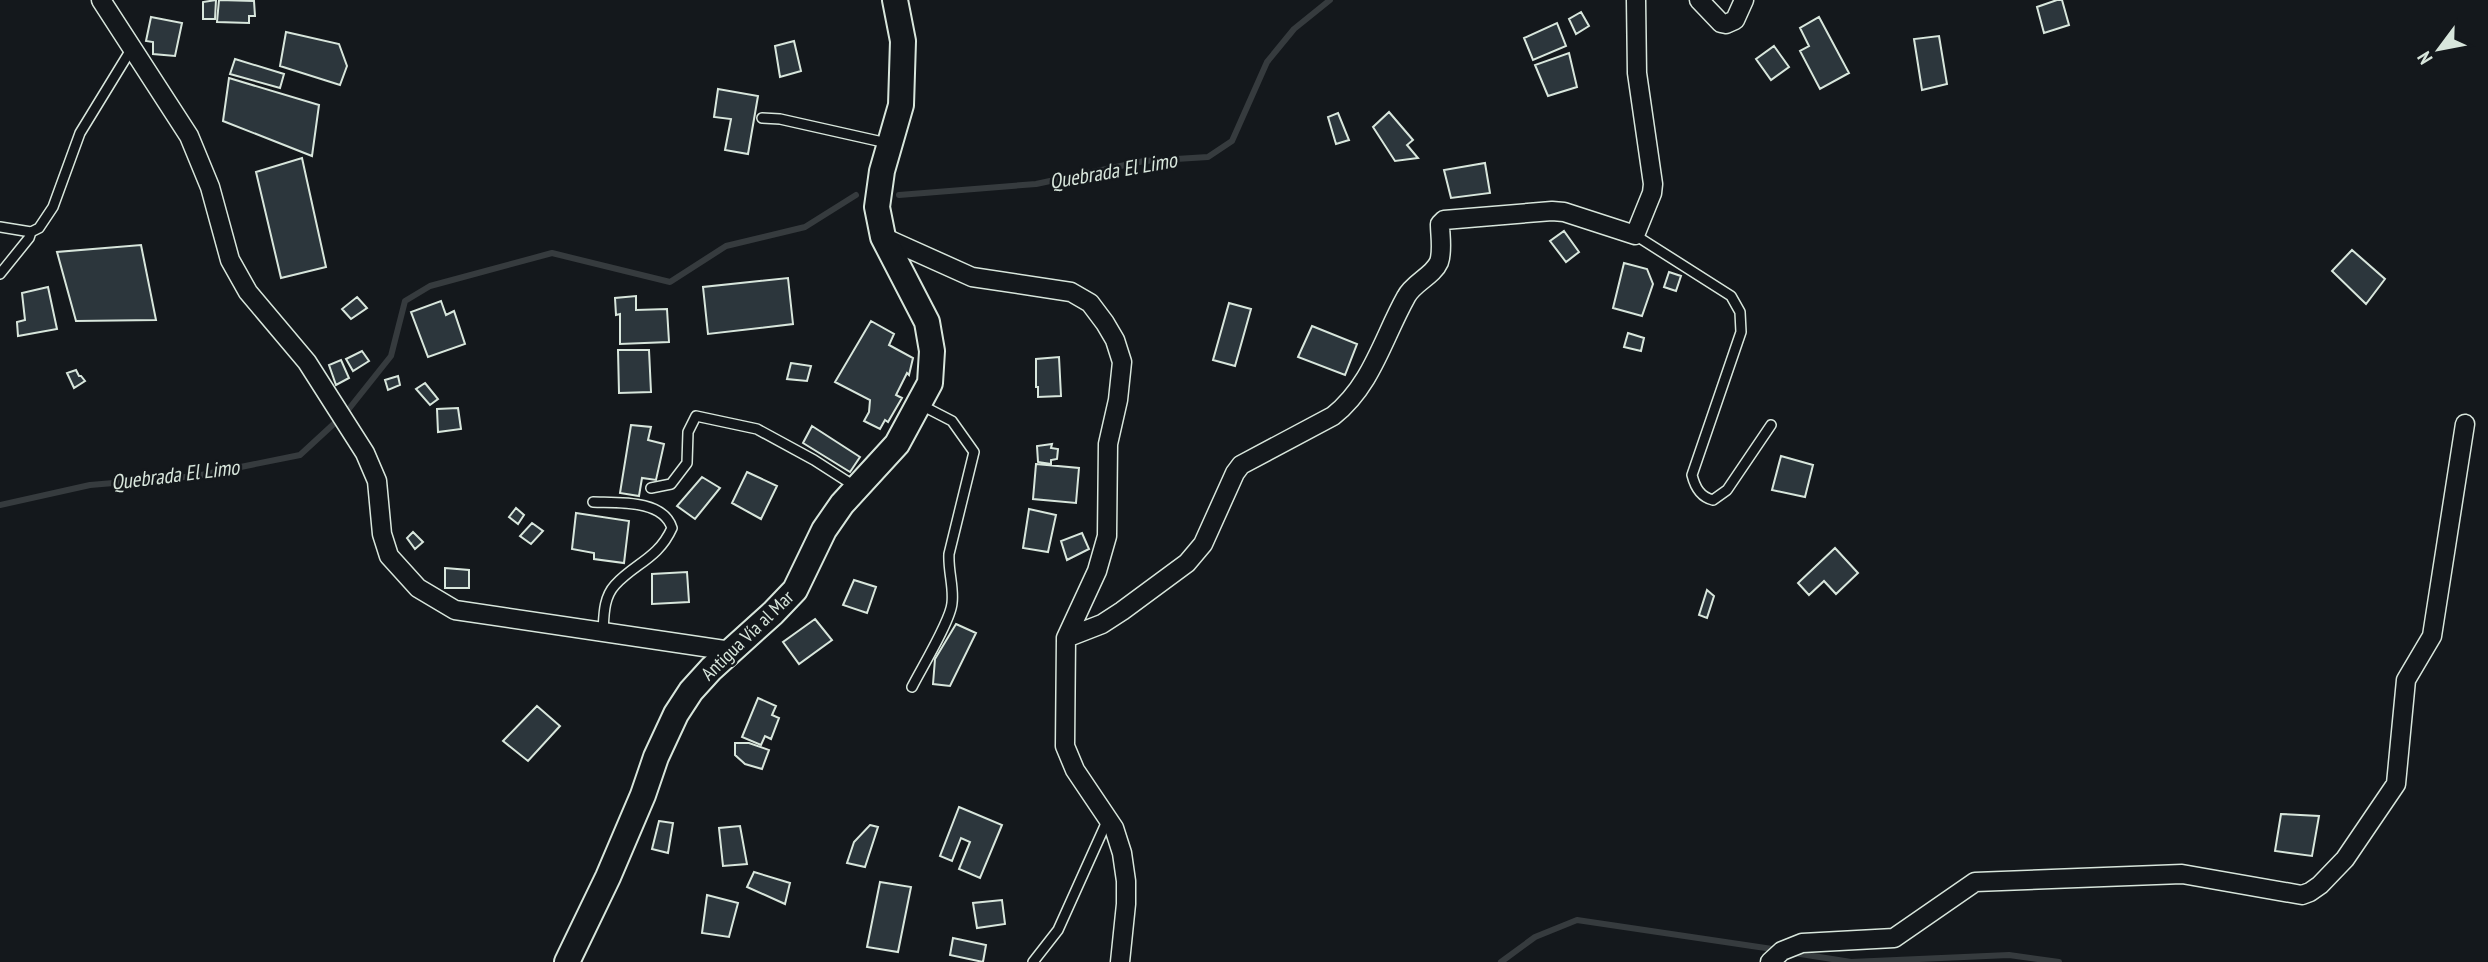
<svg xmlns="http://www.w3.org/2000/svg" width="2488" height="962" font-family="'PT Sans Narrow',sans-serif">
<rect width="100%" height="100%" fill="#14181c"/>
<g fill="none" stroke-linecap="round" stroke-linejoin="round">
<path stroke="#363b3e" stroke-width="6" d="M 899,195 L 1036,184 L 1144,161 L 1208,157 L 1232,141 L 1267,62 L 1294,29 L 1330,0
M 348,410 L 391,356 L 405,301 L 430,286 L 552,253 L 670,282 L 726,246 L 805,227 L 856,195
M 0,505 L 90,485 L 196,476 L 300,455 L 338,420
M 1794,953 L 1851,962 L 2009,955 L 2059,962
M 1501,962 L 1535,937 L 1577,920 L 1779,950"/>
</g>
<path fill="#2c363c" stroke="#d8e6dc" stroke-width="2" d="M 216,0 L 215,19 L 203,19 L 203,2 Z
M 219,0 L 254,1 L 255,16 L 249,16 L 249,23 L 217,22 Z
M 2057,0 L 2062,0 L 2069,25 L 2044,33 L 2037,7 Z
M 1581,12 L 1589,26 L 1576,34 L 1569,19 Z
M 151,17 L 182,23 L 175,56 L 153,54 L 153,42 L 146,41 Z
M 1819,17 L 1849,73 L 1820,89 L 1800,51 L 1809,46 L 1800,28 Z
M 1557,23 L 1566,46 L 1533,60 L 1524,38 Z
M 286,32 L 339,44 L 347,66 L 340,85 L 280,66 Z
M 1939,36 L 1947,84 L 1922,90 L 1914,39 Z
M 794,41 L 801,71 L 780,77 L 775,46 Z
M 1774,46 L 1789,67 L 1771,80 L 1756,59 Z
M 1569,53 L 1577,87 L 1548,96 L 1535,65 Z
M 235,59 L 284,74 L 280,88 L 230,74 Z
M 229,78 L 319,105 L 312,156 L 223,121 Z
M 718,89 L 758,96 L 748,154 L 725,150 L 731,119 L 714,117 Z
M 1389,112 L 1413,140 L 1407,145 L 1418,158 L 1395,161 L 1373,127 Z
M 1338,113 L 1349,140 L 1336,144 L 1328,117 Z
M 302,158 L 326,267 L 281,278 L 256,172 Z
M 1485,163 L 1490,193 L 1451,198 L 1444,170 Z
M 1564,231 L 1579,252 L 1566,262 L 1550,241 Z
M 141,245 L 156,320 L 76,321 L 57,252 Z
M 2352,250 L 2385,279 L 2366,304 L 2332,271 Z
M 1624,263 L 1647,269 L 1653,284 L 1642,316 L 1613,308 Z
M 1669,272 L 1681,276 L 1676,291 L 1664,287 Z
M 788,278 L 793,324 L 708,334 L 703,287 Z
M 48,287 L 57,329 L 18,336 L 17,322 L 25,320 L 22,293 Z
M 636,296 L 636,310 L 667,309 L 669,342 L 620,344 L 620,314 L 616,315 L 615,298 Z
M 357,297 L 367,308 L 351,319 L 342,309 Z
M 441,301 L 446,315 L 454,311 L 465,344 L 428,357 L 411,312 Z
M 1229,303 L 1251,309 L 1235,366 L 1213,360 Z
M 871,321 L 894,334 L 889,345 L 913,358 L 909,375 L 907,373 L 896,395 L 902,398 L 888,422 L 885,420 L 880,429 L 864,421 L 869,412 L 870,400 L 835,382 Z
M 1312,326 L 1357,344 L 1345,375 L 1298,357 Z
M 1628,333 L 1644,338 L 1641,351 L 1624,347 Z
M 618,350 L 649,350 L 651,392 L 619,393 Z
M 362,351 L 369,361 L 353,371 L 346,359 Z
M 1059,357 L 1061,396 L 1038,397 L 1038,387 L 1036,387 L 1036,359 Z
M 341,360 L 349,378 L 336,385 L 329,365 Z
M 791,363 L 811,366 L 807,381 L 787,379 Z
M 76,370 L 79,376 L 81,376 L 85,381 L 74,388 L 67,373 Z
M 398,376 L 400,385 L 388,390 L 385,380 Z
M 425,383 L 438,399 L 430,405 L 416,389 Z
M 458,408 L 461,429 L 438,432 L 437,409 Z
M 631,425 L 651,427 L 648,440 L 664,444 L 656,480 L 642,478 L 639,496 L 620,493 Z
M 812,426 L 860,457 L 850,472 L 803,443 Z
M 1052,444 L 1051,448 L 1058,449 L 1057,459 L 1051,460 L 1051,464 L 1038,462 L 1037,446 Z
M 1781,456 L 1813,465 L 1805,497 L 1772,490 Z
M 1036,464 L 1079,468 L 1076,503 L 1033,499 Z
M 747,472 L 777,486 L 761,519 L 732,503 Z
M 702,477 L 720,488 L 695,519 L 677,506 Z
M 516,508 L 524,515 L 518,524 L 509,517 Z
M 1029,509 L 1056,515 L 1048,552 L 1023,548 Z
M 576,513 L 629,521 L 624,563 L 594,559 L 594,553 L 572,549 Z
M 532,523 L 543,531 L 531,544 L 520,536 Z
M 413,532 L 423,542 L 415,549 L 407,538 Z
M 1082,533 L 1089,549 L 1067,560 L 1061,541 Z
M 1835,548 L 1858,573 L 1836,594 L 1824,581 L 1809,595 L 1798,583 Z
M 445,568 L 469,570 L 469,588 L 445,588 Z
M 687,572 L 689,602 L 652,604 L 652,574 Z
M 854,580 L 876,587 L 867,613 L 843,605 Z
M 1707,590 L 1714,596 L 1707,618 L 1699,615 Z
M 815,619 L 832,640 L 799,664 L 783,642 Z
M 956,624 L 976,633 L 950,686 L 933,684 L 935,659 Z
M 758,698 L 776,706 L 772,715 L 779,718 L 771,739 L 765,736 L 761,745 L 742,737 Z
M 537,706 L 560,726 L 528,761 L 503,741 Z
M 735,743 L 749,743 L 769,750 L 762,769 L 745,764 L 735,755 Z
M 959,807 L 1002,825 L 980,878 L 959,869 L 970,842 L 961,838 L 952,861 L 940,856 Z
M 2281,814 L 2319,816 L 2312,856 L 2275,851 Z
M 659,821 L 673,823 L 668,853 L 652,849 Z
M 870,825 L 878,827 L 865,867 L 847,863 L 854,842 Z
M 740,826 L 747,864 L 723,866 L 719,828 Z
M 754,872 L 790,883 L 785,904 L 747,887 Z
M 880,882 L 911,887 L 898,952 L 867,947 Z
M 707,895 L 738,903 L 729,937 L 702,933 Z
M 1002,900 L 1005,924 L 977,928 L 973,903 Z
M 953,938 L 986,945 L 983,962 L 950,955 Z"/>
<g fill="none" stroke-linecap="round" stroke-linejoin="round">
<g stroke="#d8e6dc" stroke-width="12">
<path id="service" d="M 762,118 L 780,119 L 887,143
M 0,227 L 31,232 L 39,228 L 53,207 L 80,133 L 132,48
M 1635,235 L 1731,296 L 1740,312 L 1741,332 L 1692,475 C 1695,487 1700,497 1713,500 L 1727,490 L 1771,425
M 0,274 L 29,238 L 31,232
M 651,488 L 671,484 L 687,463 L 688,432 L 696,416 L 757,429 L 814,460 L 856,487
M 593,502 C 617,503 663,499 672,528 C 658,559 635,563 615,585 C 603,598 604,617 603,632
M 912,687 C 921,669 951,620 952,603 C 954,587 948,571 949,554 L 974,452 L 952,421 L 921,405
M 1033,962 L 1058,930 L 1108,819"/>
</g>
<g stroke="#d8e6dc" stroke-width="21">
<path id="minor" d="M 101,0 L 189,136 L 210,187 L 230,260 L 248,292 L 307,362 L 365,453 L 377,481 L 382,534 L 389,556 L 418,588 L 455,610 L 731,651
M 1699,0 L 1721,23 L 1726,24 L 1735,20 L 1744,0
M 883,237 L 972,277 L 1071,292 L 1090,303 L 1105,323 L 1115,340 L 1122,362 L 1118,400 L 1108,444 L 1107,536 L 1097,571 L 1066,638 L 1065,746 L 1075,770 L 1114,828 L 1122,853 L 1126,881 L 1126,904 L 1120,962
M 1066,638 L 1102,624 L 1122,611 L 1187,563 L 1203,544 L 1235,473 L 1241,465 L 1333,416 C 1372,385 1383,338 1406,297 C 1413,283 1433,276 1439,262 C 1443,251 1440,235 1440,224 L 1444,220 L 1552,211 L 1564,212 L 1635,235 L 1652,193 L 1653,184 L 1637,73 L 1636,0
M 1770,962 L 1782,951 L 1802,943 L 1894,938 L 1975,882 L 2182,874 L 2302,895 L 2310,892 L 2320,885 L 2345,859 L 2396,784 L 2406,680 L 2432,636 L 2465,424"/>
</g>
<g stroke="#d8e6dc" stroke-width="28">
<path id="secondary" d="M 567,962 L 608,877 L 643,795 L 656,757 L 676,714 L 691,691 L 711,669 L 773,613 L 795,590 L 824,530 L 842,504 L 897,444 L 930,383 L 932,351 L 927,322 L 883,237 L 877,207 L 882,171 L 901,105 L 903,41 L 895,0"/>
</g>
<use href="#service" stroke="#14181c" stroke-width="9"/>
<use href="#minor" stroke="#14181c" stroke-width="18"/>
<use href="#secondary" stroke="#14181c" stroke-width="24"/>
</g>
<g text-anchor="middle" stroke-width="5" stroke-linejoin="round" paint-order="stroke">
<g font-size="19" fill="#d8e6dc" stroke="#14181c">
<text transform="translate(747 635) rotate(-44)" y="7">Antigua Vía al Mar</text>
</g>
<g font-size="21" font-style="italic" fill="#d8e6dc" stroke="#14181c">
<text transform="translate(1113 171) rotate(-10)" y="7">Quebrada El Limo</text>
<text transform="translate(175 475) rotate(-7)" y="7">Quebrada El Limo</text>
</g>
</g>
<g transform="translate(2439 49) rotate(238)" stroke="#14181c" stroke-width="5" paint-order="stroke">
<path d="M0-5L12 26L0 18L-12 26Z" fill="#d8e6dc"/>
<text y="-10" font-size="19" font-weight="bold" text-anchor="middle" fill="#d8e6dc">N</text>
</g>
</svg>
